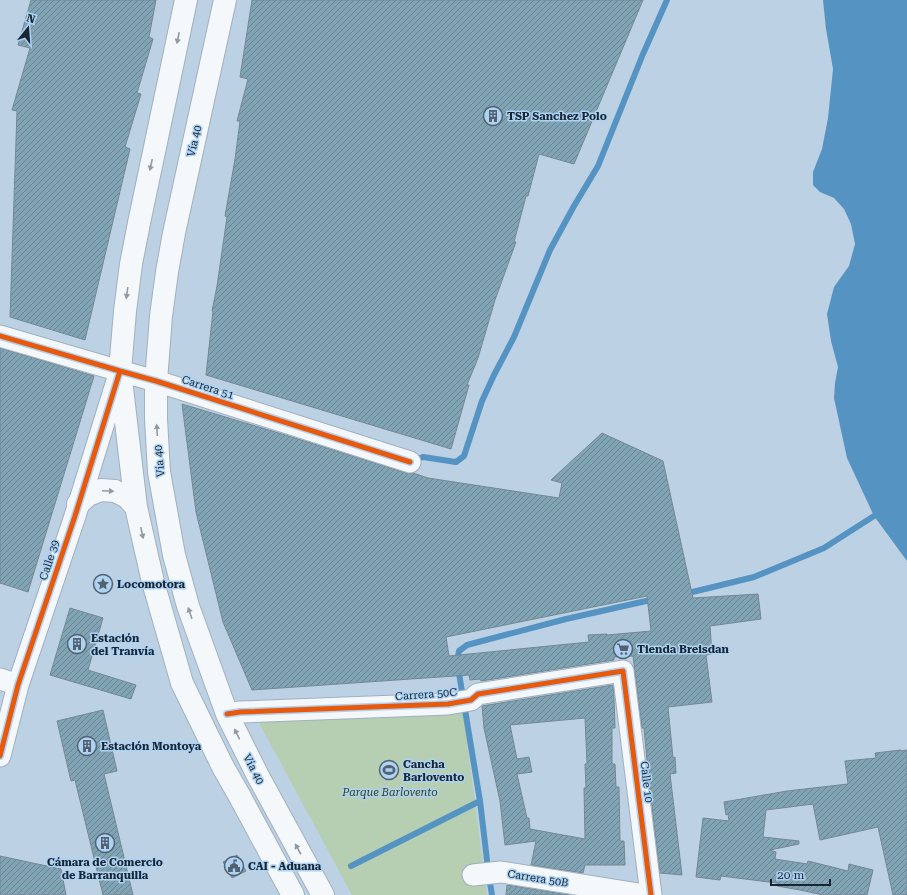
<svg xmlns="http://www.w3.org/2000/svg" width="907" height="895" font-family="'Roboto Serif',serif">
<defs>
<pattern id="building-hatch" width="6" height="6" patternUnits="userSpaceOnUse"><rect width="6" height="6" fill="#81a4b5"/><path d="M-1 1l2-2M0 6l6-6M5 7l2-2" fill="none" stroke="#698594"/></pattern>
</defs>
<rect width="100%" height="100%" fill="#bdd1e4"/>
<path fill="#b6ceb2" d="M 462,704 L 487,895 L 352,895 L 257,719 Z"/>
<path fill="#5593c3" d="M 823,0 L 907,0 L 907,561 L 874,516 L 847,458 L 834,398 L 835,383 L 838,367 L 831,341 L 827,314 L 834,287 L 849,266 L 855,244 L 851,224 L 844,209 L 834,198 L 820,192 L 813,185 L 813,172 L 822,149 L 828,118 L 833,69 L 826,29 Z"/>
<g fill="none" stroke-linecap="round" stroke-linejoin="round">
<path stroke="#5593c3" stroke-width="6" d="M 413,460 L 423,457 L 456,462 L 464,456 L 482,401 L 494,375 L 514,337 L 550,250 L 574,206 L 598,166 L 643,54 L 667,0
M 684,594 L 709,588 L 754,577 L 824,548 L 874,516
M 351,866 L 480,801
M 492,895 L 489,877 L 480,801 L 457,661 L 459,651 L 467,645 L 566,619 L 655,599"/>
</g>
<path fill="url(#building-hatch)" stroke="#748793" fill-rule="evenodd" d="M 31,0 L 156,0 L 149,37 L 153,39 L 137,93 L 141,94 L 125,147 L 130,149 L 85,340 L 10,317 L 17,111 L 12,110 L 30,48 L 18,45 Z
M 252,0 L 643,0 L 574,164 L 539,154 L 528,196 L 526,196 L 514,242 L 516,242 L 495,300 L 478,358 L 467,385 L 469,385 L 451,449 L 206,375 L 213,311 L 212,311 L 217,286 L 227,217 L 225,216 L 235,159 L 240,121 L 237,121 L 248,79 L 240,77 Z
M 0,348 L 94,376 L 28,592 L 0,583 Z
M 182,404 L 282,434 L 406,473 L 413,473 L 428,478 L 559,498 L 562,483 L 551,480 L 602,433 L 663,461 L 693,598 L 758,594 L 761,619 L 710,626 L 712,654 L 706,655 L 712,702 L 668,707 L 673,758 L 675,757 L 676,773 L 670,774 L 682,875 L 660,873 L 649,782 L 644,728 L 642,728 L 633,656 L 614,657 L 614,660 L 481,681 L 480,679 L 470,680 L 469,675 L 252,690 L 223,622 L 196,512 ZM 647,596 L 651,631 L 607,635 L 607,634 L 588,635 L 589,642 L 449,656 L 446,637 Z
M 70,608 L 103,618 L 88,670 L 136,685 L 131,699 L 50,675 Z
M 613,685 L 614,698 L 615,728 L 612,728 L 612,764 L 615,764 L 616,787 L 619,787 L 620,841 L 624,841 L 625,865 L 585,865 L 583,873 L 531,865 L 536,841 L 505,845 L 500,801 L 484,728 L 482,706 ZM 585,718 L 587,764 L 585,764 L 586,788 L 584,788 L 585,839 L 530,829 L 529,818 L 527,818 L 517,774 L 532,772 L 529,757 L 517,759 L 510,725 Z
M 103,710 L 117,771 L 104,774 L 133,895 L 103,895 L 75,780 L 71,781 L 57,721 Z
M 901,750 L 901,751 L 907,750 L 907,895 L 893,895 L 878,827 L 820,840 L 813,804 L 766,810 L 763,837 L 799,841 L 799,844 L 770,850 L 776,852 L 775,859 L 807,864 L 808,861 L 848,871 L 849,864 L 873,870 L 867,895 L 823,895 L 800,890 L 777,886 L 777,883 L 721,876 L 720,880 L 696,877 L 703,818 L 729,821 L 728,814 L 726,815 L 724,802 L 787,791 L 848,784 L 845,761 L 876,758 L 875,753 Z
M 237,855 L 246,871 L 232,878 L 223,862 Z
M 0,856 L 61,869 L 66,895 L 0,895 Z
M 507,885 L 569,895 L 506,895 Z"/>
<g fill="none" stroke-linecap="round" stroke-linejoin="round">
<g stroke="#a0b0bf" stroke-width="23">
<path id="minor" d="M 0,336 L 120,371 L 156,381 L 410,462
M 0,679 L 18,685
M 227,714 L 240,712 L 448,704 L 471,700 L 478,694 L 623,671 L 651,895
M 0,756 L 18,685 L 75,516 L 120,371
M 473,875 L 501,872 L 645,895"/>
</g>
<g stroke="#a0b0bf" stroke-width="24">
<path id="trunk" d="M 186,0 L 139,223 L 131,264 L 125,311 L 120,371 L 136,507 L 153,582 L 182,683 L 223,767 L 239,795 L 293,895
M 225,0 L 174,233 L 167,272 L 161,316 L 156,381 L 156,419 L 159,472 L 174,555 L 188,606 L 227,714 L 258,776 L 323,895
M 78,504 L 88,495 L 101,490 L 115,491 L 127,497 L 136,507"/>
</g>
<use href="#minor" stroke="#f5f8fb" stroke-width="21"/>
<use href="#trunk" stroke="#f5f8fb" stroke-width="22"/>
<g stroke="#aed2f3" stroke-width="8">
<path id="cycleway" d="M 0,336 L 120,371 L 156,381 L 410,462
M 227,714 L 240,712 L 448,704 L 471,700 L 478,694 L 623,671 L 651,895
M 0,756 L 18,685 L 75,516 L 120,371"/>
</g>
<use href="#cycleway" stroke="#e8590c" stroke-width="5"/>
</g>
<defs><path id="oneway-solid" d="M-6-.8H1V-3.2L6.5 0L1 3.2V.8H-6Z"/></defs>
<g fill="#929aa1">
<use href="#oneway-solid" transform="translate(178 38) rotate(102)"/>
<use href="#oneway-solid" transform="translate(151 165) rotate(102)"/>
<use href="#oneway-solid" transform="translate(127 293) rotate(98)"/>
<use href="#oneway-solid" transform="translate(157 430) rotate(-93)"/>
<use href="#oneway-solid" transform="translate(108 491) rotate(3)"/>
<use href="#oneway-solid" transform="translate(142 533) rotate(78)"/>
<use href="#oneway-solid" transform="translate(190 613) rotate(-109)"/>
<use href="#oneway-solid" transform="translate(237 734) rotate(-116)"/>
<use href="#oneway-solid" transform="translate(298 849) rotate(-119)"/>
</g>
<defs>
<g id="building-ring" transform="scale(1)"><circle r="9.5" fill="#aed2f3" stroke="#526271" stroke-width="1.5"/><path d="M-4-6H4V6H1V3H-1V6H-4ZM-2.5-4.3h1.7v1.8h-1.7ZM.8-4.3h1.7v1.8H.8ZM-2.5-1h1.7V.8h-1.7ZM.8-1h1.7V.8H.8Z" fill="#526271"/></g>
<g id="sight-ring" transform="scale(1)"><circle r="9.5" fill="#aed2f3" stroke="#526271" stroke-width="1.5"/><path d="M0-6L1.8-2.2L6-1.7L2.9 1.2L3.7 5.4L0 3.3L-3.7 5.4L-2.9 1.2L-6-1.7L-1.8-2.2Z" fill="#526271"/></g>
<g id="supermarket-ring" transform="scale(1)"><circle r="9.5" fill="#aed2f3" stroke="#526271" stroke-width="1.5"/><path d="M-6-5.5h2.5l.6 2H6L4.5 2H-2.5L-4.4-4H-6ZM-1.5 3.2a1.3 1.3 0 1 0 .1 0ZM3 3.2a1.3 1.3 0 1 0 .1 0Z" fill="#526271"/></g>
<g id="stadium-ring" transform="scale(1)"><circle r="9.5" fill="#aed2f3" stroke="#526271" stroke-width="1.5"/><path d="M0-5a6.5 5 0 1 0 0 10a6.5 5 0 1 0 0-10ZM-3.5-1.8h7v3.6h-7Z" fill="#526271"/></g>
<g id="civic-ring" transform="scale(1)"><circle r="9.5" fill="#aed2f3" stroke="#526271" stroke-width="1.5"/><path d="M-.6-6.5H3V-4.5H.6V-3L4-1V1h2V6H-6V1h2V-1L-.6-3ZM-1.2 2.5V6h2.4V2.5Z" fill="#526271"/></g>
</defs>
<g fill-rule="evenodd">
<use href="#building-ring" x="493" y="116"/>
<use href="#sight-ring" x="103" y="584"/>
<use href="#building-ring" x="77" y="644"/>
<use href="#supermarket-ring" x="623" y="649"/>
<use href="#building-ring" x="87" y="746"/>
<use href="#stadium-ring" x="389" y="770"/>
<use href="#building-ring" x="105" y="843"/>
<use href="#civic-ring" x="234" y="866"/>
</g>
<g text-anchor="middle" stroke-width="3" stroke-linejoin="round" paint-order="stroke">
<g font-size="11" font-weight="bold" fill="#182633" stroke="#aed2f3" text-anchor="start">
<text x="507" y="120">TSP Sanchez Polo</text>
<text x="117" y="588">Locomotora</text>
<text x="91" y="642">Estación<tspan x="91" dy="13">del Tranvía</tspan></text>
<text x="637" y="653">Tienda Breisdan</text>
<text x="101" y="750">Estación Montoya</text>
<text x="403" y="768">Cancha<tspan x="403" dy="13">Barlovento</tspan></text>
<text x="105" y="866" text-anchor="middle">Cámara de Comercio<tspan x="105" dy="13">de Barranquilla</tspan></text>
<text x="248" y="870">CAI - Aduana</text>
</g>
<g font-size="11" fill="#182633" stroke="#aed2f3">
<text transform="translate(194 141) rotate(-77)" y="4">Vía 40</text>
<text transform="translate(208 387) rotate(18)" y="4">Carrera 51</text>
<text transform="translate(159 461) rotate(-95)" y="4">Vía 40</text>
<text transform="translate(49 560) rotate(-72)" y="4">Calle 39</text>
<text transform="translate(426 694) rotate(-4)" y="4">Carrera 50C</text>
<text transform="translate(254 769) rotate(63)" y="4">Vía 40</text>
<text transform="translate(647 782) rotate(83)" y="4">Calle 10</text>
<text transform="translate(538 878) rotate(9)" y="4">Carrera 50B</text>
</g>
<g font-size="11" font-style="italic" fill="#314113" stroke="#aed2f3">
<text x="390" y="796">Parque Barlovento</text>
</g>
</g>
<g transform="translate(28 28) rotate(17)" stroke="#aed2f3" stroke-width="3" paint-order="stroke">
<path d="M0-3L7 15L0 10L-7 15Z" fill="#182633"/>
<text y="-6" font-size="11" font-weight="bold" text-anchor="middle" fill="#182633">N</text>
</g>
<path d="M771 879v6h59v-6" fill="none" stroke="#182633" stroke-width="2"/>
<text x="777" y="879" font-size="12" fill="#182633" stroke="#aed2f3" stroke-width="3" paint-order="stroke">20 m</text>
</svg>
